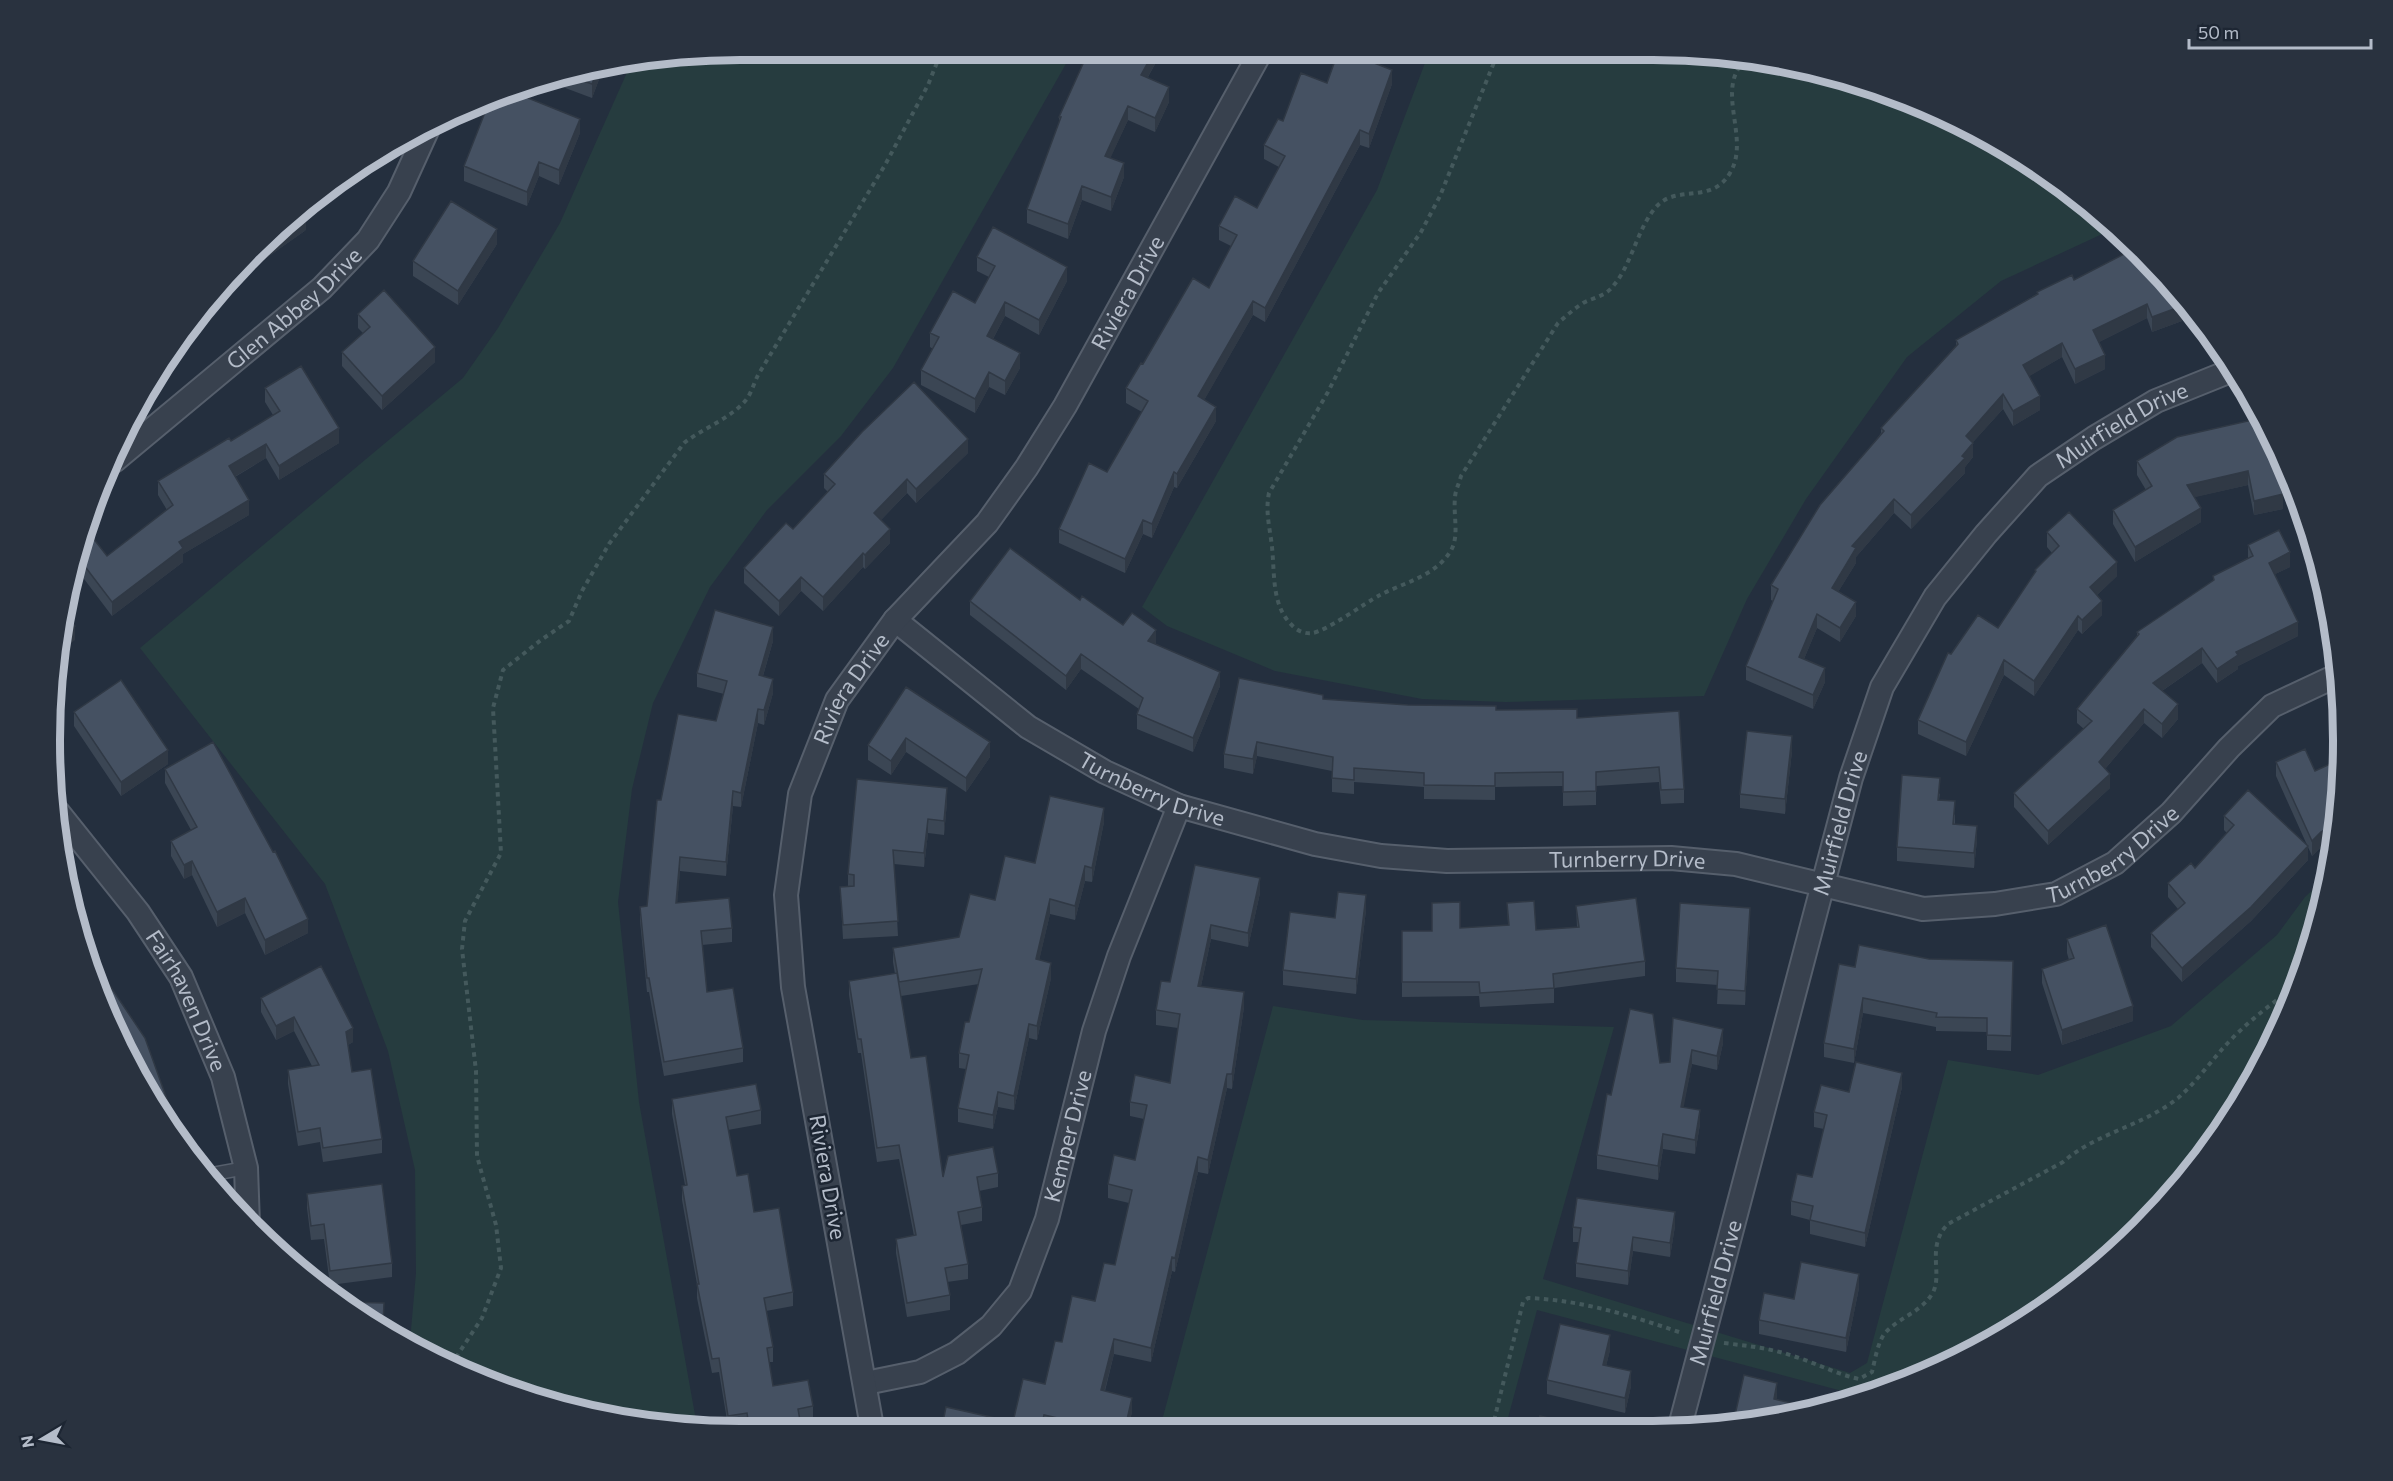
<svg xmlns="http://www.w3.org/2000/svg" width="2393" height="1481" font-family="Commissioner,sans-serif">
<rect width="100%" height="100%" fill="#242f3e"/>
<path fill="#263c3f" d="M 650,55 L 1071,55 L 893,368 L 841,436 L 767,510 L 710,587 L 653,703 L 632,789 L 618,902 L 639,1102 L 697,1426 L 651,1426 L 476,1379 L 410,1341 L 416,1273 L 415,1170 L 388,1051 L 325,884 L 140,648 L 463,378 L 498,328 L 560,223 L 633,59 Z
M 1428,55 L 1742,55 L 1917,102 L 2073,192 L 2113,229 L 2001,281 L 1907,357 L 1806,499 L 1747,599 L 1704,696 L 1506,702 L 1422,699 L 1275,671 L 1167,626 L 1142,607 L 1377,190 Z
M 2327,876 L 2320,919 L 2272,1046 L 2201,1161 L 2108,1260 L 1998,1339 L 1861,1396 L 1537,1310 L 1505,1429 L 1160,1428 L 1273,1006 L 1363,1020 L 1614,1027 L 1543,1279 L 1850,1373 L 1867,1363 L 1948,1060 L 2038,1075 L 2171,1026 L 2277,935 L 2305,897 Z"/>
<path fill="#394c67" d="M 2023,163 L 2073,192 L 2090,208 L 2032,179 Z"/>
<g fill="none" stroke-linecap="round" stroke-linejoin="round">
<g stroke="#565f6c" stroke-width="15">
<path id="service" d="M 207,1175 L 246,1168"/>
</g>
<g stroke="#565f6c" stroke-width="26">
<g id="minor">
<path id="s1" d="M 114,461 L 322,288 L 368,240 L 399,192 L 430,124"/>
<path id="s2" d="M 895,620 L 1028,727 L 1105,772 L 1179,806 L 1315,844 L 1381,856 L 1447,861 L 1671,858 L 1736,864 L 1923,909 L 1995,904 L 2056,894 L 2115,863 L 2171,813 L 2229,748 L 2272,706 L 2338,675"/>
<path id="s3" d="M 54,807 L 138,912 L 181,977 L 223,1077 L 246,1168 L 248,1225"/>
<path id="s4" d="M 866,1383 L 920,1372 L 957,1353 L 991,1326 L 1020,1291 L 1047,1219 L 1094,1031 L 1119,956 L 1179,806"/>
<path id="s5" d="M 872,1427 L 793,987 L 786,895 L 800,794 L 837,700 L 895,620 L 987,523 L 1027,467 L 1065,406 L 1259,55"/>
<path id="s6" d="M 1679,1430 L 1851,778 L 1882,687 L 1935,597 L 1986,534 L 2038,476 L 2094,438 L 2156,401 L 2233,370"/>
</g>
</g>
<path stroke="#44595c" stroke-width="4" stroke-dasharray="4.5 4.5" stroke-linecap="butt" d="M 1497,55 L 1440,196 L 1421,232 L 1378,293 L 1328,392 L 1269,493 C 1265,512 1270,528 1272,547 C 1275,576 1271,608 1295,628 C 1300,632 1307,634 1312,633 C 1325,632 1365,603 1380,595 C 1403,583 1435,576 1450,552 C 1460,537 1453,516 1455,498 C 1455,491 1459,484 1461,476 L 1558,323 C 1566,316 1574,309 1583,303 C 1595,297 1606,296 1614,285 C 1633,262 1638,225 1658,205 C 1678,185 1712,204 1730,173 C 1752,137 1711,86 1749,57
M 1724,1343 C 1748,1346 1770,1348 1793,1356 C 1816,1363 1836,1374 1859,1379 L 1872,1372 C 1875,1360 1878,1340 1886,1332 C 1900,1317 1921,1312 1932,1294 C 1944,1275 1925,1247 1948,1224 L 2063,1162 C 2096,1133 2143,1126 2178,1098 C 2195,1083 2209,1064 2224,1047 C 2244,1025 2269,1005 2294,988
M 451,1365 L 482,1318 L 501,1268 L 496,1225 L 477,1156 L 476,1071 L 462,949 L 465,921 L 501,853 L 493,708 L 503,670 L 541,640 L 569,621 L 582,591 L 609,544 L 684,443 C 703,428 730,419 746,400 C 751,394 754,383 758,375 L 885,165 L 928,85 L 940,55
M 1492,1429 L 1523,1302 L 1528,1298 C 1582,1300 1632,1316 1682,1333"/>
<use href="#service" stroke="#38414e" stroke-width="12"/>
<use href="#minor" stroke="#38414e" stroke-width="22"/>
</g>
<path fill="#3b4654" d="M 1087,55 L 1160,55 L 1148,77 L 1169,102 L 1155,132 L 1128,120 L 1110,158 L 1124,177 L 1111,211 L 1082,200 L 1068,239 L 1027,223 L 1027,209 L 1059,123 L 1059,117 Z
M 604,66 L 592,98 L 544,80 Z
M 1327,83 L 1392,84 L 1369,148 L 1360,145 L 1265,322 L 1253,315 L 1204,400 L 1216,421 L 1177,488 L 1174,487 L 1152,538 L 1143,534 L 1125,573 L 1059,543 L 1059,529 L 1107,472 L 1142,412 L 1126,403 L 1126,388 L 1143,364 L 1209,288 L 1231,246 L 1219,240 L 1219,226 L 1257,208 L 1279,167 L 1264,159 L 1264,145 L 1283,121 Z
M 580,133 L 559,185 L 539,176 L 527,206 L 464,181 L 464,166 Z
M 333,184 L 328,194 L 322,191 Z
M 306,230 L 235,280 L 232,276 L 252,252 Z
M 497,244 L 458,305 L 413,276 L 413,261 Z
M 977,257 L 1067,281 L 1039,335 L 1005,316 L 993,339 L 1020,368 L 1005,395 L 989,387 L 975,413 L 921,385 L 921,370 L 933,349 L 930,347 L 930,333 L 975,303 L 989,277 L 977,271 Z
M 2074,280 L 2172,285 L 2183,300 L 2180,301 L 2182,321 L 2152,332 L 2147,318 L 2099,342 L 2105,369 L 2075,384 L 2062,357 L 2029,376 L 2040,410 L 2013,426 L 2003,409 L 1973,442 L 1973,457 L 1965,467 L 1965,473 L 1911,529 L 1894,513 L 1856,557 L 1856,563 L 1838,592 L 1856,616 L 1840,642 L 1817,628 L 1804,659 L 1825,682 L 1813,709 L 1746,680 L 1746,666 L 1773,601 L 1771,600 L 1771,585 L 1881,433 L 1881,428 L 1956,347 L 1956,340 L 2037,294 L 2037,292 Z
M 358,314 L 435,362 L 382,410 L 342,366 L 342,352 L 363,333 L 358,328 Z
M 265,388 L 339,443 L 279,480 L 266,458 L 235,477 L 249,515 L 183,554 L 183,562 L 112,616 L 75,567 L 79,548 L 107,556 L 167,510 L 158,495 L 158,481 L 231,441 L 273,415 L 265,402 Z
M 2261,418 L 2295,492 L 2283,495 L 2283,509 L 2254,515 L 2248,485 L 2194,497 L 2201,522 L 2135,562 L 2113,524 L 2113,510 L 2146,490 L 2137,475 L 2137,461 Z
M 968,453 L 916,503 L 907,493 L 881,520 L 890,543 L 865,569 L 863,567 L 823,611 L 801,591 L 779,616 L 744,583 L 744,568 L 793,529 L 828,492 L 824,488 L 824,474 Z
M 2047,532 L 2117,576 L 2097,595 L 2102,615 L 2082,634 L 2078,630 L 2034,696 L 2004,675 L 1966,756 L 1918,734 L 1918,720 L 1998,628 L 2035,574 L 2035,570 L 2052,553 L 2047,547 Z
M 2248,545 L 2290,567 L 2275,574 L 2298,636 L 2238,666 L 2238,669 L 2217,683 L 2202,663 L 2162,691 L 2178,719 L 2162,738 L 2144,723 L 2105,769 L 2110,788 L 2048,845 L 2014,807 L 2014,793 L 2084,729 L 2077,723 L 2077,709 L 2137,636 L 2137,632 L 2213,581 L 2213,576 L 2248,558 Z
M 2313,547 L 2332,626 L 2326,627 Z
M 1080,600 L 1156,644 L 1220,686 L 1193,752 L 1137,729 L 1137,714 L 1139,709 L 1081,669 L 1066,690 L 970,615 L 970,601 Z
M 773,641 L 763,676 L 773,693 L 764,725 L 758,723 L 741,807 L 733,806 L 726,876 L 680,871 L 677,903 L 732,928 L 732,942 L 702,945 L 707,992 L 743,1048 L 743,1062 L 664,1076 L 649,992 L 647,992 L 640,921 L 640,907 L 647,906 L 661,800 L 716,721 L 724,694 L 697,687 L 697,673 Z
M 906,687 L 990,757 L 966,792 L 906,752 L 891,775 L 868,760 L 868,745 Z
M 1323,699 L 1408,705 L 1496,710 L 1577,718 L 1679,711 L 1684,789 L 1684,803 L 1661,804 L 1659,782 L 1596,786 L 1596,805 L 1563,806 L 1563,786 L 1495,787 L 1495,800 L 1424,799 L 1424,787 L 1354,782 L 1354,794 L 1332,792 L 1332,771 L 1257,756 L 1253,774 L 1224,768 L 1224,754 Z
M 74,712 L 168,764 L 121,796 L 74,726 Z
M 1792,751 L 1785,814 L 1740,808 L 1740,794 Z
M 2276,762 L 2315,771 L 2342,785 L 2333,841 L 2321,847 L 2312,856 L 2308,847 L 2308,860 L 2251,921 L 2182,982 L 2151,947 L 2151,933 L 2178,909 L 2168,897 L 2168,883 L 2195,868 L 2227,833 L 2224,830 L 2224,816 L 2307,845 L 2276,776 Z
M 165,769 L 308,933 L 265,955 L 245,913 L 217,927 L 192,875 L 184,879 L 171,856 L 171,841 L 191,830 L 165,783 Z
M 1940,793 L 1939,800 L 1955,815 L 1955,824 L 1977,840 L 1974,868 L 1897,861 L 1897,847 Z
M 947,802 L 944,835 L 928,833 L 924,867 L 894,864 L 898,936 L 843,939 L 840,887 L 848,886 L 848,874 Z
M 1104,822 L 1092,882 L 1085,881 L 1075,920 L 1050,914 L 1039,960 L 1051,978 L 1037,1040 L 1029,1038 L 1014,1110 L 998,1107 L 993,1129 L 958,1122 L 958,1108 L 966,1069 L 959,1068 L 959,1053 L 969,1022 L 979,984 L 901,996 L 911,1058 L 943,1177 L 998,1173 L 998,1187 L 979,1191 L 982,1207 L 982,1221 L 961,1225 L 968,1264 L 968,1279 L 947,1282 L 950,1295 L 950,1310 L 907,1317 L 896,1253 L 896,1239 L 914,1236 L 899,1159 L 877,1162 L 861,1053 L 858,1053 L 849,995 L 849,981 L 895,974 L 893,962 L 893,948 L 959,937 L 995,900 L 1035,863 Z
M 1195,865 L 1260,893 L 1248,947 L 1211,939 L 1201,986 L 1244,1007 L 1232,1089 L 1227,1088 L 1208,1174 L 1198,1172 L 1175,1272 L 1172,1271 L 1151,1362 L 1114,1354 L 1105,1391 L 1132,1412 L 1128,1428 L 942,1427 L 1013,1422 L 1045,1384 L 1062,1342 L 1095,1301 L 1115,1265 L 1129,1203 L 1108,1198 L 1108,1184 L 1135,1160 L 1144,1119 L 1130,1116 L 1130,1102 L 1170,1083 L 1178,1028 L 1156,1025 L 1156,1010 L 1170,982 Z
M 1507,903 L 1536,930 L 1577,927 L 1576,906 L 1645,961 L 1645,976 L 1554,988 L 1554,1003 L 1480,1007 L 1479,996 L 1402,997 L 1402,931 L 1432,931 L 1460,928 L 1508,925 Z
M 1366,910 L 1356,994 L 1283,985 L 1283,970 L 1335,918 Z
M 1750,922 L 1745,1005 L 1717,1004 L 1718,985 L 1676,982 L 1676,968 Z
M 2067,939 L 2133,1021 L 2062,1045 L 2042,983 L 2042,969 L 2069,960 L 2067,953 Z
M 1929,959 L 2013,961 L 2011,1051 L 1987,1050 L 1987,1032 L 1936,1031 L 1936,1027 L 1863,1013 L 1854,1063 L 1824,1057 L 1824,1043 L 1855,967 Z
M 261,998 L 353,1042 L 348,1045 L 352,1072 L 382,1139 L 382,1153 L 323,1162 L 320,1142 L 298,1146 L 288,1084 L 288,1070 L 312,1066 L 294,1031 L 276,1040 L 261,1012 Z
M 1673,1018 L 1723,1043 L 1717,1070 L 1692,1064 L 1683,1107 L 1700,1124 L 1695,1154 L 1663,1149 L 1658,1180 L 1597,1169 L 1597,1155 L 1611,1095 L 1660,1063 L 1670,1062 Z
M 1902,1087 L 1865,1247 L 1810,1234 L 1810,1220 L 1791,1215 L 1791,1201 L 1812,1177 L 1824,1129 L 1814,1127 L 1814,1112 L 1849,1092 Z
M 672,1099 L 761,1110 L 761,1124 L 728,1130 L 737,1176 L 793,1292 L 793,1306 L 766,1311 L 773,1347 L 773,1362 L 769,1362 L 773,1386 L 813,1406 L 813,1420 L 800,1422 L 801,1426 L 728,1426 L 719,1372 L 712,1373 L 697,1298 L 697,1284 L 682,1200 L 682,1186 L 685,1185 L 672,1114 Z
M 307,1194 L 392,1263 L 392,1277 L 330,1285 L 324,1239 L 311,1240 L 307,1208 Z
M 1675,1226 L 1670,1257 L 1633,1251 L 1628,1285 L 1576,1277 L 1576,1263 L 1579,1242 L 1573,1242 L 1573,1227 Z
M 1859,1288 L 1846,1352 L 1759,1334 L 1759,1320 L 1794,1299 Z
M 1610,1350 L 1606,1366 L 1631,1386 L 1625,1413 L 1547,1394 L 1547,1380 Z"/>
<path fill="#303945" d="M 1152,55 L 1160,55 L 1141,89 L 1141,75 Z
M 604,66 L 592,98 L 592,84 L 598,68 Z
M 1392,70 L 1392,84 L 1369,148 L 1369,134 Z
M 1169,87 L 1169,102 L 1155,132 L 1155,118 Z
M 1128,106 L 1128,120 L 1105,170 L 1105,156 Z
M 580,119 L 580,133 L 559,185 L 559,170 Z
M 1360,130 L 1360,145 L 1265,322 L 1265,308 Z
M 539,162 L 539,176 L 527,206 L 527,192 Z
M 1124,163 L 1124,177 L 1111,211 L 1111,197 Z
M 333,184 L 328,194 L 328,187 Z
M 1082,186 L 1082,200 L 1068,239 L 1068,224 Z
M 306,216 L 306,230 L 235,280 L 235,272 L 247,258 Z
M 497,229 L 497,244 L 458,305 L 458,291 Z
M 1067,267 L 1067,281 L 1039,335 L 1039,320 Z
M 1253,301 L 1253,315 L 1198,411 L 1198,396 Z
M 1005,302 L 1005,316 L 987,350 L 987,336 Z
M 2147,304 L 2147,318 L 2093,345 L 2093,330 Z
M 207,306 L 207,314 L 193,324 Z
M 2182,306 L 2182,321 L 2152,332 L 2152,317 Z
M 2062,343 L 2062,357 L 2023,380 L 2023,365 Z
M 435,347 L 435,362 L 382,410 L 382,396 Z
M 1020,353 L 1020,368 L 1005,395 L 1005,381 Z
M 2105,355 L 2105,369 L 2075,384 L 2075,369 Z
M 989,372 L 989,387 L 975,413 L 975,399 Z
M 2003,394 L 2003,409 L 1966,450 L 1966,436 Z
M 2040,396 L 2040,410 L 2013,426 L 2013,411 Z
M 1216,407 L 1216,421 L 1177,488 L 1177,474 Z
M 339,428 L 339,443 L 279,480 L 279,466 Z
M 968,439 L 968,453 L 916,503 L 916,489 Z
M 1973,443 L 1973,457 L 1965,467 L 1965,473 L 1911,529 L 1911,515 Z
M 266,444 L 266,458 L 229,480 L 229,466 Z
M 2248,471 L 2248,485 L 2187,499 L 2187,485 Z
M 1174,472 L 1174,487 L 1152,538 L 1152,524 Z
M 907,479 L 907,493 L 874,527 L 874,513 Z
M 2289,479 L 2295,492 L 2283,495 L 2283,509 L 2254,515 L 2254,501 L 2279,481 Z
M 1894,499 L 1894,513 L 1856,557 L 1856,563 L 1832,602 L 1832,588 L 1852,546 Z
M 249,500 L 249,515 L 183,554 L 183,562 L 112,616 L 112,602 L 179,542 Z
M 2201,508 L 2201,522 L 2135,562 L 2135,547 Z
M 1143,520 L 1143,534 L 1125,573 L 1125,559 Z
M 890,529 L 890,543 L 865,569 L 865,555 Z
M 2290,552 L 2290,567 L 2269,577 L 2269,563 Z
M 863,553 L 863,567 L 823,611 L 823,597 Z
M 2117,562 L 2117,576 L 2090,602 L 2090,587 Z
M 801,577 L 801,591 L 779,616 L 779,601 Z
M 2102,601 L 2102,615 L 2082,634 L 2082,620 Z
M 1856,602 L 1856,616 L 1840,642 L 1840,628 Z
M 1817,614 L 1817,628 L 1799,671 L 1799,657 Z
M 2078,616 L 2078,630 L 2034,696 L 2034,681 Z
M 2298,622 L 2298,636 L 2238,666 L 2238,669 L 2217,683 L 2217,669 L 2236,652 Z
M 75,626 L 75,640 L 55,655 L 58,639 Z
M 773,627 L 773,641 L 759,689 L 759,675 Z
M 1156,630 L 1156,644 L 1148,656 L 1148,641 Z
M 2202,648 L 2202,663 L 2153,697 L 2153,683 Z
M 1081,654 L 1081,669 L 1066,690 L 1066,676 Z
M 2004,660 L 2004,675 L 1966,756 L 1966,742 Z
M 1825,668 L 1825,682 L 1813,709 L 1813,695 Z
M 1220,672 L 1220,686 L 1193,752 L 1193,738 Z
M 773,679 L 773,693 L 764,725 L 764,710 Z
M 2178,704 L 2178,719 L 2162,738 L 2162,724 Z
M 758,709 L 758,723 L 741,807 L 741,793 Z
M 2144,709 L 2144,723 L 2099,776 L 2099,762 Z
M 1792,736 L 1792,751 L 1785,814 L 1785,799 Z
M 906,738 L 906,752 L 891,775 L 891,761 Z
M 990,742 L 990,757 L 966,792 L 966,778 Z
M 1257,742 L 1257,756 L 1253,774 L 1253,759 Z
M 168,750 L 168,764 L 121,796 L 121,782 Z
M 2110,774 L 2110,788 L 2048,845 L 2048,831 Z
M 947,788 L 947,802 L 944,835 L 944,821 Z
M 733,791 L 733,806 L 726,876 L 726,862 Z
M 1104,808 L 1104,822 L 1092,882 L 1092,868 Z
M 928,819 L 928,833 L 924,867 L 924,853 Z
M 1977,826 L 1977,840 L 1974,868 L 1974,853 Z
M 2335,826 L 2333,841 L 2321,847 L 2312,856 L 2312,841 L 2321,832 Z
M 2308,846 L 2308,860 L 2251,921 L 2182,982 L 2182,968 Z
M 680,857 L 680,871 L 676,918 L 676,903 Z
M 192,861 L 192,875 L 184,879 L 184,865 Z
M 1085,866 L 1085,881 L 1075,920 L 1075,906 Z
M 1260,878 L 1260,893 L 1248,947 L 1248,933 Z
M 1366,895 L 1366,910 L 1356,994 L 1356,979 Z
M 245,898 L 245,913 L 217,927 L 217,912 Z
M 1050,899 L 1050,914 L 1036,974 L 1036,959 Z
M 1750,908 L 1750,922 L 1745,1005 L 1745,991 Z
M 308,919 L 308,933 L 265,955 L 265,940 Z
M 1211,925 L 1211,939 L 1198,1000 L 1198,986 Z
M 1051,963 L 1051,978 L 1037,1040 L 1037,1026 Z
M 1244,992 L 1244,1007 L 1232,1089 L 1232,1074 Z
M 1863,998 L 1863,1013 L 1854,1063 L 1854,1049 Z
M 2133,1006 L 2133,1021 L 2062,1045 L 2062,1030 Z
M 294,1017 L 294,1031 L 276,1040 L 276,1026 Z
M 1029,1024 L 1029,1038 L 1014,1110 L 1014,1096 Z
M 353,1028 L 353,1042 L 346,1046 L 346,1032 Z
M 1723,1029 L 1723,1043 L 1717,1070 L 1717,1056 Z
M 1692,1050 L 1692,1064 L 1681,1121 L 1681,1107 Z
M 1902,1073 L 1902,1087 L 1865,1247 L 1865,1233 Z
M 1227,1074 L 1227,1088 L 1208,1174 L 1208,1160 Z
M 998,1092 L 998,1107 L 993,1129 L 993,1115 Z
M 1700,1110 L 1700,1124 L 1695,1154 L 1695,1140 Z
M 178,1130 L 178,1139 L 172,1132 Z
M 1663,1134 L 1663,1149 L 1658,1180 L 1658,1166 Z
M 1198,1157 L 1198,1172 L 1175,1272 L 1175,1258 Z
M 1675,1212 L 1675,1226 L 1670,1257 L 1670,1243 Z
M 1633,1237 L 1633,1251 L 1628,1285 L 1628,1271 Z
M 1172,1257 L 1172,1271 L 1151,1362 L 1151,1348 Z
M 1859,1274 L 1859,1288 L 1846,1352 L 1846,1338 Z
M 1610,1335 L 1610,1350 L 1603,1379 L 1603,1365 Z
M 1114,1339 L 1114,1354 L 1101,1404 L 1101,1390 Z
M 1631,1371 L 1631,1386 L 1625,1413 L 1625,1398 Z
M 1777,1383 L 1777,1398 L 1774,1413 L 1774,1399 Z
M 1132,1398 L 1132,1412 L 1128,1428 L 1125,1428 Z
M 1044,1415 L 1044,1427 L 1041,1427 Z"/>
<path fill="#455162" stroke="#303945" stroke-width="1.5" d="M 1087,55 L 1152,55 L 1141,75 L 1169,87 L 1155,118 L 1128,106 L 1105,156 L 1124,163 L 1111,197 L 1082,186 L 1068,224 L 1027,209 L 1061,117 L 1059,117 Z
M 1337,55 L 1354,55 L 1392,70 L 1369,134 L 1360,130 L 1265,308 L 1253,301 L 1198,396 L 1216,407 L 1177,474 L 1174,472 L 1152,524 L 1143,520 L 1125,559 L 1059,529 L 1089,463 L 1107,472 L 1148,401 L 1126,388 L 1141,363 L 1143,364 L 1193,278 L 1209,288 L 1237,235 L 1219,226 L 1235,196 L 1257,208 L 1285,156 L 1264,145 L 1278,119 L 1283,121 L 1301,73 L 1327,83 Z
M 598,68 L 592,84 L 567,75 Z
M 508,90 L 580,119 L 559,170 L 539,162 L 527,192 L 464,166 L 491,97 Z
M 451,201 L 497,229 L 458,291 L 413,261 Z
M 301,209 L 306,216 L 247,258 L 252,252 Z
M 993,227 L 1067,267 L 1039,320 L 1005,302 L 987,336 L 1020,353 L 1005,381 L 989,372 L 975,399 L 921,370 L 939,337 L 930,333 L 953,291 L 975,303 L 995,266 L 977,257 Z
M 2134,250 L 2172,285 L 2177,292 L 2182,306 L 2152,317 L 2147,304 L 2093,330 L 2105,355 L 2075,369 L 2062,343 L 2023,365 L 2040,396 L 2013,411 L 2003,394 L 1966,436 L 1973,443 L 1962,456 L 1965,458 L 1911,515 L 1894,499 L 1852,546 L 1856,548 L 1832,588 L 1856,602 L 1840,628 L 1817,614 L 1799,657 L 1825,668 L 1813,695 L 1746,666 L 1778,589 L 1771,585 L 1820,505 L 1884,431 L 1881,428 L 1958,344 L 1956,340 L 2038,294 L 2037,292 L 2072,275 L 2074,280 L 2128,252 Z
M 384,290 L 435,347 L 382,396 L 342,352 L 370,327 L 358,314 Z
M 301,366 L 339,428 L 279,466 L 266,444 L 229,466 L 249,500 L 179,542 L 183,548 L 112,602 L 77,556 L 79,548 L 93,538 L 107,556 L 173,505 L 158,481 L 229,438 L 231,441 L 280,411 L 265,388 Z
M 914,382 L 968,439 L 916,489 L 907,479 L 874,513 L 890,529 L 865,555 L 863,553 L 823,597 L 801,577 L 779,601 L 744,568 L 786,523 L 793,529 L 835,484 L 824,474 L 862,432 Z
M 2261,418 L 2289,479 L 2279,481 L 2283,494 L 2254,501 L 2248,471 L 2187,485 L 2201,508 L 2135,547 L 2113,510 L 2152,486 L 2137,461 L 2177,437 Z
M 2069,512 L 2117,562 L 2090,587 L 2102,601 L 2082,620 L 2078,616 L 2034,681 L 2004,660 L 1966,742 L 1918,720 L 1948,653 L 1951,654 L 1978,615 L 1998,628 L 2036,571 L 2035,570 L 2059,546 L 2047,532 Z
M 2279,530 L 2290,552 L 2269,563 L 2298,622 L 2236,652 L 2238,655 L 2217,669 L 2202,648 L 2153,683 L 2178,704 L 2162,724 L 2144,709 L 2099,762 L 2110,774 L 2048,831 L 2014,793 L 2092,721 L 2077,709 L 2139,634 L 2137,632 L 2214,580 L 2213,576 L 2253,556 L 2248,545 Z
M 1010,548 L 1080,600 L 1082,596 L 1123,625 L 1132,613 L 1156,630 L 1148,641 L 1220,672 L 1193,738 L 1137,714 L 1143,698 L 1081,654 L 1066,676 L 970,601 Z
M 2320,576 L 2329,613 L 2326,613 Z
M 715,610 L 773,627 L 759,675 L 773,679 L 764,710 L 758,709 L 741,793 L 733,791 L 726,862 L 680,857 L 676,903 L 729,898 L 732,928 L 701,931 L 707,992 L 733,988 L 743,1048 L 664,1062 L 649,978 L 647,978 L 640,907 L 647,906 L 657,800 L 661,800 L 678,714 L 716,721 L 727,681 L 697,673 Z
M 64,612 L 75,626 L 58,639 Z
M 1239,678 L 1323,695 L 1323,699 L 1408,705 L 1496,706 L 1496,710 L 1577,709 L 1577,718 L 1679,711 L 1684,789 L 1661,790 L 1659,767 L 1596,772 L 1596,791 L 1563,792 L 1563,772 L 1495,773 L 1495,786 L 1424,785 L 1424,773 L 1354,768 L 1354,780 L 1332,778 L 1333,757 L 1257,742 L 1253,759 L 1224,754 Z
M 121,680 L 168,750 L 121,782 L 74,712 Z
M 906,687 L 990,742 L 966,778 L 906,738 L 891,761 L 868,745 Z
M 1747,731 L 1792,736 L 1785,799 L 1740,794 Z
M 213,742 L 273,852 L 275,851 L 308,919 L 265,940 L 245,898 L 217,912 L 192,861 L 184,865 L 171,841 L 197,827 L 165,769 Z
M 2305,749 L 2315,771 L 2341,759 L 2342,785 L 2335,826 L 2321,832 L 2312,841 L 2276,762 Z
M 1902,775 L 1940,778 L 1938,800 L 1955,801 L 1953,824 L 1977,826 L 1974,853 L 1897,847 Z
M 857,779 L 947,788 L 944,821 L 928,819 L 924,853 L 893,850 L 898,921 L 843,925 L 840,887 L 854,886 L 854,875 L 848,874 Z
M 2248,790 L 2308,846 L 2251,907 L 2182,968 L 2151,933 L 2185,903 L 2168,883 L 2191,863 L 2195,868 L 2234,825 L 2224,816 Z
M 1050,796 L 1104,808 L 1092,868 L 1085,866 L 1075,906 L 1050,899 L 1036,959 L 1051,963 L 1037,1026 L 1029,1024 L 1014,1096 L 998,1092 L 993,1115 L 958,1108 L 969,1055 L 959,1053 L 965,1022 L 969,1022 L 982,969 L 899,982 L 893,948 L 959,937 L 970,894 L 995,900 L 1005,856 L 1035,863 Z
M 1195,865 L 1260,878 L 1248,933 L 1211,925 L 1198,986 L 1244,992 L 1232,1074 L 1227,1074 L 1208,1160 L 1198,1157 L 1175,1258 L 1172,1257 L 1151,1348 L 1114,1339 L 1101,1390 L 1132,1398 L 1125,1428 L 1097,1427 L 1044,1415 L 1041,1427 L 942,1427 L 946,1407 L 1013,1422 L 1023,1379 L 1045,1384 L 1055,1341 L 1062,1342 L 1072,1296 L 1095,1301 L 1104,1263 L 1115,1265 L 1132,1190 L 1108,1184 L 1114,1155 L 1135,1160 L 1147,1105 L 1130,1102 L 1135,1075 L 1170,1083 L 1180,1014 L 1156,1010 L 1161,981 L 1170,982 Z
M 1338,892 L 1366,895 L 1356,979 L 1283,970 L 1290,912 L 1335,918 Z
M 1636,898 L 1645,961 L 1553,974 L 1554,988 L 1480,993 L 1479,982 L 1402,982 L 1402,931 L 1432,931 L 1432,903 L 1460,902 L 1460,928 L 1509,925 L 1507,903 L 1534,901 L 1536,930 L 1579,927 L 1576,906 Z
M 1680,903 L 1750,908 L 1745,991 L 1717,989 L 1718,971 L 1676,968 Z
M 2106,925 L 2133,1006 L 2062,1030 L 2042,969 L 2074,958 L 2067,939 Z
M 1859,945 L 1929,959 L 2013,961 L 2011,1036 L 1987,1035 L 1987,1018 L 1936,1017 L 1937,1013 L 1863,998 L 1854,1049 L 1824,1043 L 1839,964 L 1855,967 Z
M 96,965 L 145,1038 L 178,1130 L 172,1132 L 166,1125 L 90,969 Z
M 321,966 L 353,1028 L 346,1032 L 352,1072 L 371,1069 L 382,1139 L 323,1148 L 320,1128 L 298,1132 L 288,1070 L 319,1065 L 294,1017 L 276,1026 L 261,998 Z
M 897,973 L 911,1058 L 926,1056 L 943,1177 L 948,1156 L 993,1147 L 998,1173 L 977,1177 L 982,1207 L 958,1212 L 968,1264 L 945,1268 L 950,1295 L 907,1303 L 896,1239 L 916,1235 L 899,1145 L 877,1148 L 861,1039 L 858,1039 L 849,981 Z
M 1630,1009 L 1653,1014 L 1660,1063 L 1670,1062 L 1673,1018 L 1723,1029 L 1717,1056 L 1692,1050 L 1681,1107 L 1700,1110 L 1695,1140 L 1663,1134 L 1658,1166 L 1597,1155 L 1607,1094 L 1611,1095 Z
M 1856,1062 L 1902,1073 L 1865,1233 L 1810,1220 L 1813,1206 L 1791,1201 L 1797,1174 L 1812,1177 L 1827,1115 L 1814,1112 L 1821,1085 L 1849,1092 Z
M 756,1084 L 761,1110 L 726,1117 L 737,1176 L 748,1174 L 754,1212 L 779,1208 L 793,1292 L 764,1298 L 773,1347 L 767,1348 L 773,1386 L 808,1380 L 813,1406 L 798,1409 L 801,1426 L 749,1426 L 747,1413 L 728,1416 L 719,1358 L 712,1359 L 697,1284 L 699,1284 L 682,1186 L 687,1185 L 672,1099 Z
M 382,1184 L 392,1263 L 330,1271 L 324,1224 L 311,1226 L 307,1194 Z
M 1577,1198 L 1675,1212 L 1670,1243 L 1633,1237 L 1628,1271 L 1576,1263 L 1581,1228 L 1573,1227 Z
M 1801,1262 L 1859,1274 L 1846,1338 L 1759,1320 L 1764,1293 L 1794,1299 Z
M 343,1302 L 384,1303 L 383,1325 Z
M 1560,1324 L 1610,1335 L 1603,1365 L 1631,1371 L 1625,1398 L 1547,1380 Z
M 1744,1375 L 1777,1383 L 1774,1399 L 1818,1409 L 1820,1398 L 1846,1402 L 1832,1408 L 1733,1424 Z
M 1540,1416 L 1604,1430 L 1537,1429 Z"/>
<g text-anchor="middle" stroke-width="5" stroke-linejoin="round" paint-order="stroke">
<g font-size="22" fill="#b4bcc9" stroke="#1d2633">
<text dy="8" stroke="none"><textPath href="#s5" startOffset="1245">Riviera Drive</textPath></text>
<text dy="8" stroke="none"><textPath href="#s1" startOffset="236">Glen Abbey Drive</textPath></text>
<text dy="8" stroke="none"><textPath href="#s6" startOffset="1132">Muirfield Drive</textPath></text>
<text dy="8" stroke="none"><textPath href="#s5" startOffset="759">Riviera Drive</textPath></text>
<text dy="8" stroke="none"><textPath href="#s2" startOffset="310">Turnberry Drive</textPath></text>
<text dy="8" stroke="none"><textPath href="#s6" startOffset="628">Muirfield Drive</textPath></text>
<text dy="8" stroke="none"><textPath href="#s2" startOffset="1300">Turnberry Drive</textPath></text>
<text dy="8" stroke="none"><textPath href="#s2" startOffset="796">Turnberry Drive</textPath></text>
<text dy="8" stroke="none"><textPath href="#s3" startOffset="236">Fairhaven Drive</textPath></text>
<text dy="8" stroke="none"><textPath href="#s4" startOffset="348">Kemper Drive</textPath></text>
<text transform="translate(828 1177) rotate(80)" y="8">Riviera Drive</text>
<text dy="8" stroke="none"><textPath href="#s6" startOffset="142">Muirfield Drive</textPath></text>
</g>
</g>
<path d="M0 0H2393V1481H0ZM740 60H1653A680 680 0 0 1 2333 740V741A680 680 0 0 1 1653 1421H740A680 680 0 0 1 60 741V740A680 680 0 0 1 740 60Z" fill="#29323f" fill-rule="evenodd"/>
<path fill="none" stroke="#b4bcc9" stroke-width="8" d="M740 60H1653A680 680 0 0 1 2333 740V741A680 680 0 0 1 1653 1421H740A680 680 0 0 1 60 741V740A680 680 0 0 1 740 60Z"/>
<g transform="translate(42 1439) rotate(260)" stroke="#1d2633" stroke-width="4.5" paint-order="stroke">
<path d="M0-4.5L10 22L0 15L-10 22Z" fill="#b4bcc9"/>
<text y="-9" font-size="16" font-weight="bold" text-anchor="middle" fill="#b4bcc9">N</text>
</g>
<path d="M2189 39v9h182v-9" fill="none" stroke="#b4bcc9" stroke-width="3"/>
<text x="2198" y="39" font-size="18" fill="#b4bcc9" stroke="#1d2633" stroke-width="4.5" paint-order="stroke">50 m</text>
</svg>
